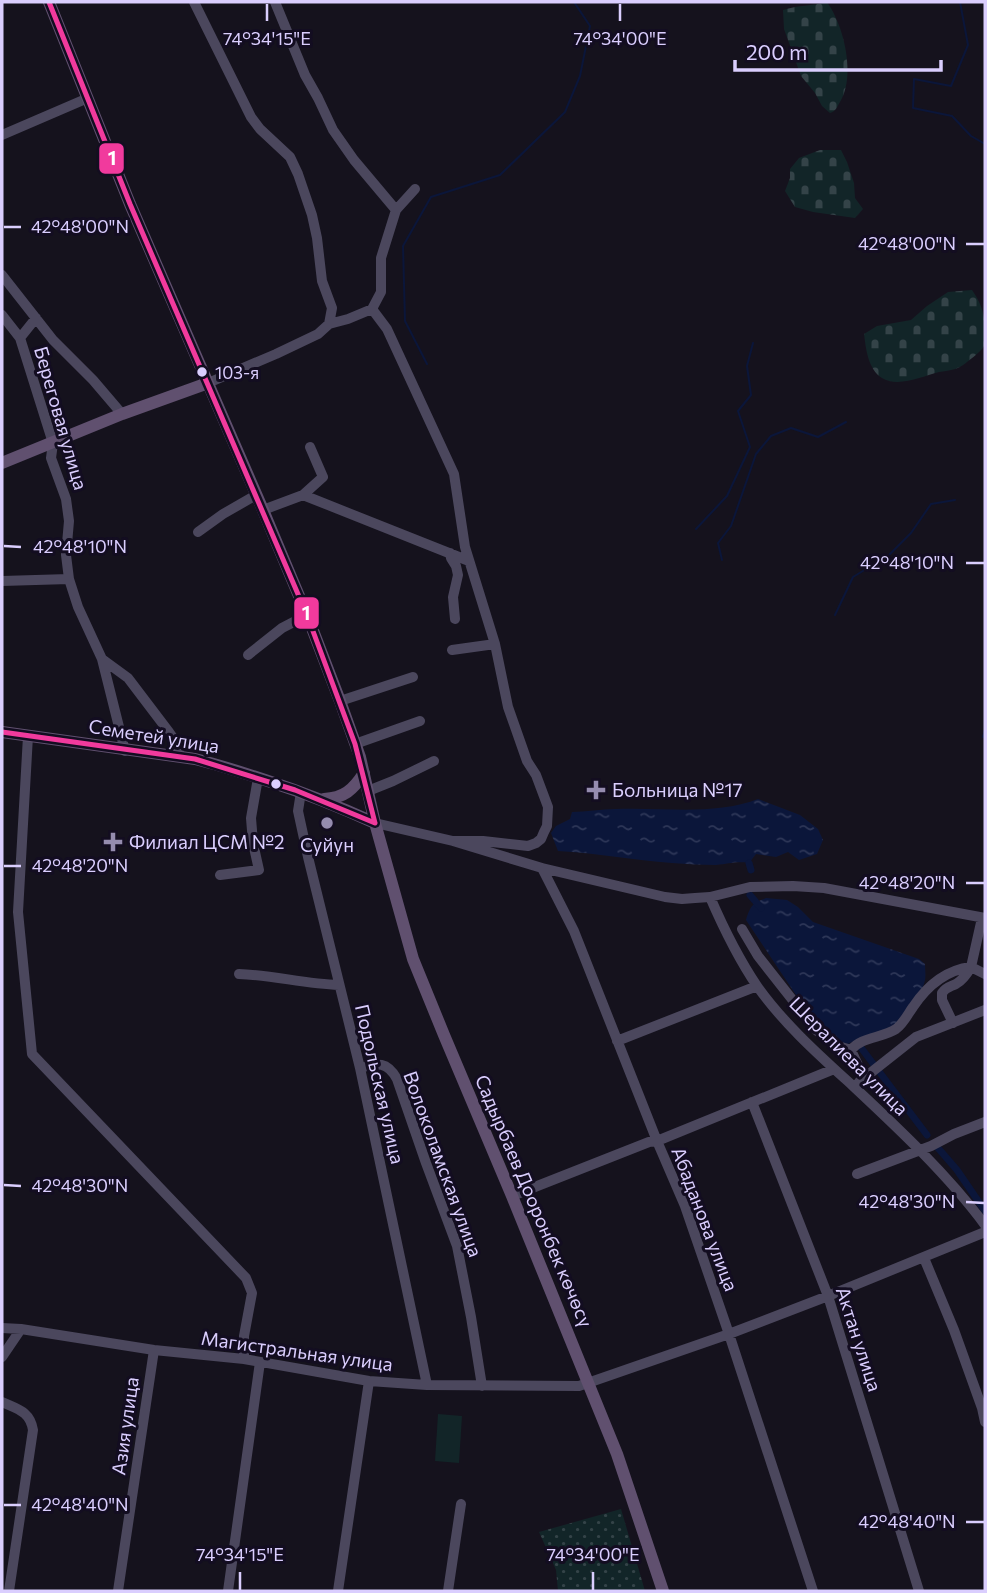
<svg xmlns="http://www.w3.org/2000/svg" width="987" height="1593" font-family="Commissioner,sans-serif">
<defs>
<pattern id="cemetery-stones" width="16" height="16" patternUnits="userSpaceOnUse" patternTransform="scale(1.75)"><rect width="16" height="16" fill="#122528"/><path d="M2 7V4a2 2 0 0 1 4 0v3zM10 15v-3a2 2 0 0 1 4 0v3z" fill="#344348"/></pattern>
<pattern id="park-dots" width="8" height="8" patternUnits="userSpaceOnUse" patternTransform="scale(1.75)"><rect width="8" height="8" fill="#122528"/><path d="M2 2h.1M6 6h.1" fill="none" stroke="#344348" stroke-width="1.8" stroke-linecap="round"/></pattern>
<pattern id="water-ripples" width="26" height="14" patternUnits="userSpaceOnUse" patternTransform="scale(1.75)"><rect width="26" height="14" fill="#0b163a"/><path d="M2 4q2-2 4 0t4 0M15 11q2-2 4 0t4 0" fill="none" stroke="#2e3758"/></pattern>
</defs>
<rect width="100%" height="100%" fill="#15121d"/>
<path fill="#122528" d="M 438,1414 L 462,1416 L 459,1463 L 435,1461 Z"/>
<path fill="url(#cemetery-stones)" d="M 827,2 C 844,26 856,75 840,102 C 837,107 836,111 830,113 L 822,106 L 815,93 L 801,76 L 784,29 L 783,10 C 798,5 812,6 827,2 Z
M 820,150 L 841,150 L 847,162 L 854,183 L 855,198 L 863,209 L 855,218 L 813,212 L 795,207 L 785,191 L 790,178 L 790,169 L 799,158 Z
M 972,290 C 983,306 985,316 985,336 C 985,338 986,343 984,346 C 982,351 965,364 960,367 C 954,370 946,371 939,372 C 923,376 898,388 882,378 C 868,369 866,349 864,334 L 877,326 L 911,320 L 927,306 L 948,292 Z"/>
<path fill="url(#park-dots)" d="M 621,1509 L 645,1591 L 558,1591 L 556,1570 L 539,1532 Z"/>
<path fill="url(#water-ripples)" d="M 758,799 L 800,815 L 818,829 L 823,840 L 817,854 L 799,860 L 788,852 L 776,857 L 756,854 L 749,863 C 735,861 729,864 716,865 C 702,865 687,864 672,863 C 634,860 596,853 558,851 L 551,833 L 556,826 L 570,819 L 572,812 C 586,812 601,809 616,809 C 661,807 715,816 758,799 Z
M 766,898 L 787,900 L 798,907 L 813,922 L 919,959 L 925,964 C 925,969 926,975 925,980 C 922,995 903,1021 890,1030 C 878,1038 860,1037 848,1044 L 836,1041 L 798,998 L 746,920 C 751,905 752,904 766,898 Z"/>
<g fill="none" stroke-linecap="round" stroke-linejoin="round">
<path stroke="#0b163a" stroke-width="2" d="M 960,2 L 968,45 L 951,86 L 914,79 L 913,108 L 952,116 L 971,136 L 985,144
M 427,364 L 405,321 L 403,246 L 431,197 L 500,175 L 565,112 L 580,76 L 590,26 L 574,2
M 696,529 L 727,496 L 750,447 L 738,411 L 751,395 L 747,366 L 753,343
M 722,560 L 718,543 L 731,526 L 756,454 L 771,436 L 791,428 L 818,437 L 846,422
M 835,615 L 853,577 L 889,555 L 911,533 L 931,504 L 955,500
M 983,737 L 985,730"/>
<path stroke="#0b163a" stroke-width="7" d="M 749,863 L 751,870
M 750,895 L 761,908
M 859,1045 L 927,1135
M 938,1148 L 957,1170 L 985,1211"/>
<path stroke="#4b475d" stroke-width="10" d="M 194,2 L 251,117 L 260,129 L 290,157 L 298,174 L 312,215 L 317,238 L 322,281 L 332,308 L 329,324
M 275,2 L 305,75 L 318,98 L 333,130 L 354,160 L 396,210
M 2,135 L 88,98
M 2,275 L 53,340 L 93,380 L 122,414
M 372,309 L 387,329 L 454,474 L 465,547 L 495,644 L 508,707 L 527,761 L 536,775 L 548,807 L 547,826 L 544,832 L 541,839 L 536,843 L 528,846 L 483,841 L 453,841
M 2,315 L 20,338
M 36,318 L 20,338 L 53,443 L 51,458 L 66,499 L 69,521 L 66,555 L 69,579 L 78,607 L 102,659 L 125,751
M 208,383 L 276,354 L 318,334 L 329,324 L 348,319 L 372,309 L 381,292 L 381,258 L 396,210 L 415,189
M 303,495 L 323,477 L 310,447
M 263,510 L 303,495 L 469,561
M 198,532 L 223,514 L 256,495
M 450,553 L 451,558 L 456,566 L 458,575 L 453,597 L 455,619
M 2,581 L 69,579
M 452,650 L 495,644
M 248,655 L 282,628 L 307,615
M 102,659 L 128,678 L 169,732 L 180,748 L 179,751 L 174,753 L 174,756
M 340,701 L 413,677
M 28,736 L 18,912 L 32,1054 L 246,1278 L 252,1293 L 244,1336 L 244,1359
M 355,744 L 420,721
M 368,791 L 393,781 L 434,761
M 301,792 L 298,811 L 308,857 L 360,1068 L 427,1385
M 375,823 L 453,841 L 542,868 L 665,897 L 682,899 L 695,898 L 710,897 L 750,887 L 793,886 L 824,888 L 985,918
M 542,868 L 574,931 L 657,1141 L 685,1206 L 729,1334 L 813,1591
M 220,875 L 259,870 L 253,843 L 251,818 L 258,778
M 710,897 C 723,927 738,958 757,986 C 784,1024 819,1055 853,1086 C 899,1129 948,1175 985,1225
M 742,929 L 758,956 L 817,1031 L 838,1046 L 851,1050 L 864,1078
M 239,974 C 272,975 305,984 339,985
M 953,1023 L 942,1000 L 942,993 C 946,987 950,987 956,984 C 963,980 967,974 971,967 L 985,974
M 617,1041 L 757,986
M 851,1050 C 861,1037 882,1038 896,1029 C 903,1024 908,1014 913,1007 C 927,986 946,970 971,967 L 982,918
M 360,1068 C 378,1063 387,1061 397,1079 L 426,1163 L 457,1246 L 471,1317 L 482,1386
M 859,1082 L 916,1037 L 985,1010
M 752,1102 L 828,1296 L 919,1591
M 857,1174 L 931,1146 L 954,1134 L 985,1122
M 512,1196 L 649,1142 L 657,1141 L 834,1069
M 924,1258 L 954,1330 L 982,1408 L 985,1422
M 2,1328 L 21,1329 L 154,1350 L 244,1359 L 369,1381 L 427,1385 L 579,1386 L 729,1334 L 828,1296 L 985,1232
M 2,1357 L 21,1329
M 2,1402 C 17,1409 30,1411 33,1430 L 9,1591
M 118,1591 L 154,1350
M 228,1591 L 260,1362
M 338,1591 L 369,1381
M 448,1591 L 461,1504"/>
<path stroke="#60506f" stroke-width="12" d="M 49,2 L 130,204 L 263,510 L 307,615 L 340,701 L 360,757 L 375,823 L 413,959 L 444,1035 L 512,1196 L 617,1454 L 663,1591
M 2,463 L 122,414 L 208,383
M 2,732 L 195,759 C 220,765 244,773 268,781 C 305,793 340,807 375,823
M 324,799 C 344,798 353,790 364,773"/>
<g stroke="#130d21" stroke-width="10">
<path id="bus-1" d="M 49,2 L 130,204 L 307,615 L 355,744 L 375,823
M 2,732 L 195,759 L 295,790 L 375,823"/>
</g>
<use href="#bus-1" stroke="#f13a9d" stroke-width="5"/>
</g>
<path fill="none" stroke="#dacefe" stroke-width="2.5" d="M 267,21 L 267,4M 620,21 L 620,4M 4,227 L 21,227M 966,244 L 984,244M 4,546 L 21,547M 966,563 L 984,563M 4,866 L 21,866M 966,883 L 984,883M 4,1185 L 21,1186M 966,1202 L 984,1203M 4,1505 L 21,1505M 966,1522 L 984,1522M 240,1590 L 240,1572M 593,1590 L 593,1572"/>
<g fill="#dacefe" stroke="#130d21" stroke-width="2.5">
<circle cx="202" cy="372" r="6"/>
<circle cx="276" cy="784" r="6"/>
</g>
<g fill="#958caf" stroke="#130d21" stroke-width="2.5">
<path d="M592.5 779.5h7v7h7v7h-7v7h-7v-7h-7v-7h7z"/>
<circle cx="327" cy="823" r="7"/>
<path d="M109.5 831.5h7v7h7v7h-7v7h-7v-7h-7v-7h7z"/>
</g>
<g text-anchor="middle" stroke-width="6" stroke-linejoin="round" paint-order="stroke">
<g font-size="17" fill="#dacefe" stroke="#130d21" text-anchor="start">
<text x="215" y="379">103-я</text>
</g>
<g font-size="19" fill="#dacefe" stroke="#130d21">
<text transform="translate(61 418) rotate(74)" y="7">Береговая улица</text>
<text transform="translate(154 736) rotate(9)" y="7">Семетей улица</text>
<text transform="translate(849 1056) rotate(45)" y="7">Шералиева улица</text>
<text transform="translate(380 1084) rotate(77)" y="7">Подольская улица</text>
<text transform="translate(443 1164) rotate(70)" y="7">Волоколамская улица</text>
<text transform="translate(534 1201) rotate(67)" y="7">Садырбаев Дооронбек көчөсү</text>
<text transform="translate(705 1219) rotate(69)" y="7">Абаданова улица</text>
<text transform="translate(859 1339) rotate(72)" y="7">Актан улица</text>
<text transform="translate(297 1351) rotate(8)" y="7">Магистральная улица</text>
<text transform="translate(125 1426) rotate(-82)" y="7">Азия улица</text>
</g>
<g font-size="19" fill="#dacefe" stroke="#130d21" text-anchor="start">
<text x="612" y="797">Больница №17</text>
<text x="129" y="849">Филиал ЦСМ №2</text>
<text x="327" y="852" text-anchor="middle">Суйун</text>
</g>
</g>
<g font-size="18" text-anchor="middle" fill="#dacefe" stroke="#130d21" stroke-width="6" stroke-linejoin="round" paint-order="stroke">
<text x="267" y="45">74°34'15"E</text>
<text x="620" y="45">74°34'00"E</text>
<text x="80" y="233">42°48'00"N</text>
<text x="907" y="250">42°48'00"N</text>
<text x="80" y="553">42°48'10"N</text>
<text x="907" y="569">42°48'10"N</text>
<text x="80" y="872">42°48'20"N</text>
<text x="907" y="889">42°48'20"N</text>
<text x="80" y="1192">42°48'30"N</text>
<text x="907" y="1208">42°48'30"N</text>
<text x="80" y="1511">42°48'40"N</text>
<text x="907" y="1528">42°48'40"N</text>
<text x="240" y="1561">74°34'15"E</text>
<text x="593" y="1561">74°34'00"E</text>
</g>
<g stroke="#130d21" stroke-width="2.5">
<rect x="98" y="142" width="27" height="33" rx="7" fill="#f13a9d"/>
<rect x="293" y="596" width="27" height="34" rx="7" fill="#f13a9d"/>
</g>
<g font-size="19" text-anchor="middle" font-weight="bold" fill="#fff">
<text x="112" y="165">1</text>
<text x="306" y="620">1</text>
</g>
<rect width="987" height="1593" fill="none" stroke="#dacefe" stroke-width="7"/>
<path d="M735 60v10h206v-10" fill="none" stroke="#dacefe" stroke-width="3.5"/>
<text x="746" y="60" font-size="21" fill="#dacefe" stroke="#130d21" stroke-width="5" paint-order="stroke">200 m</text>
</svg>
